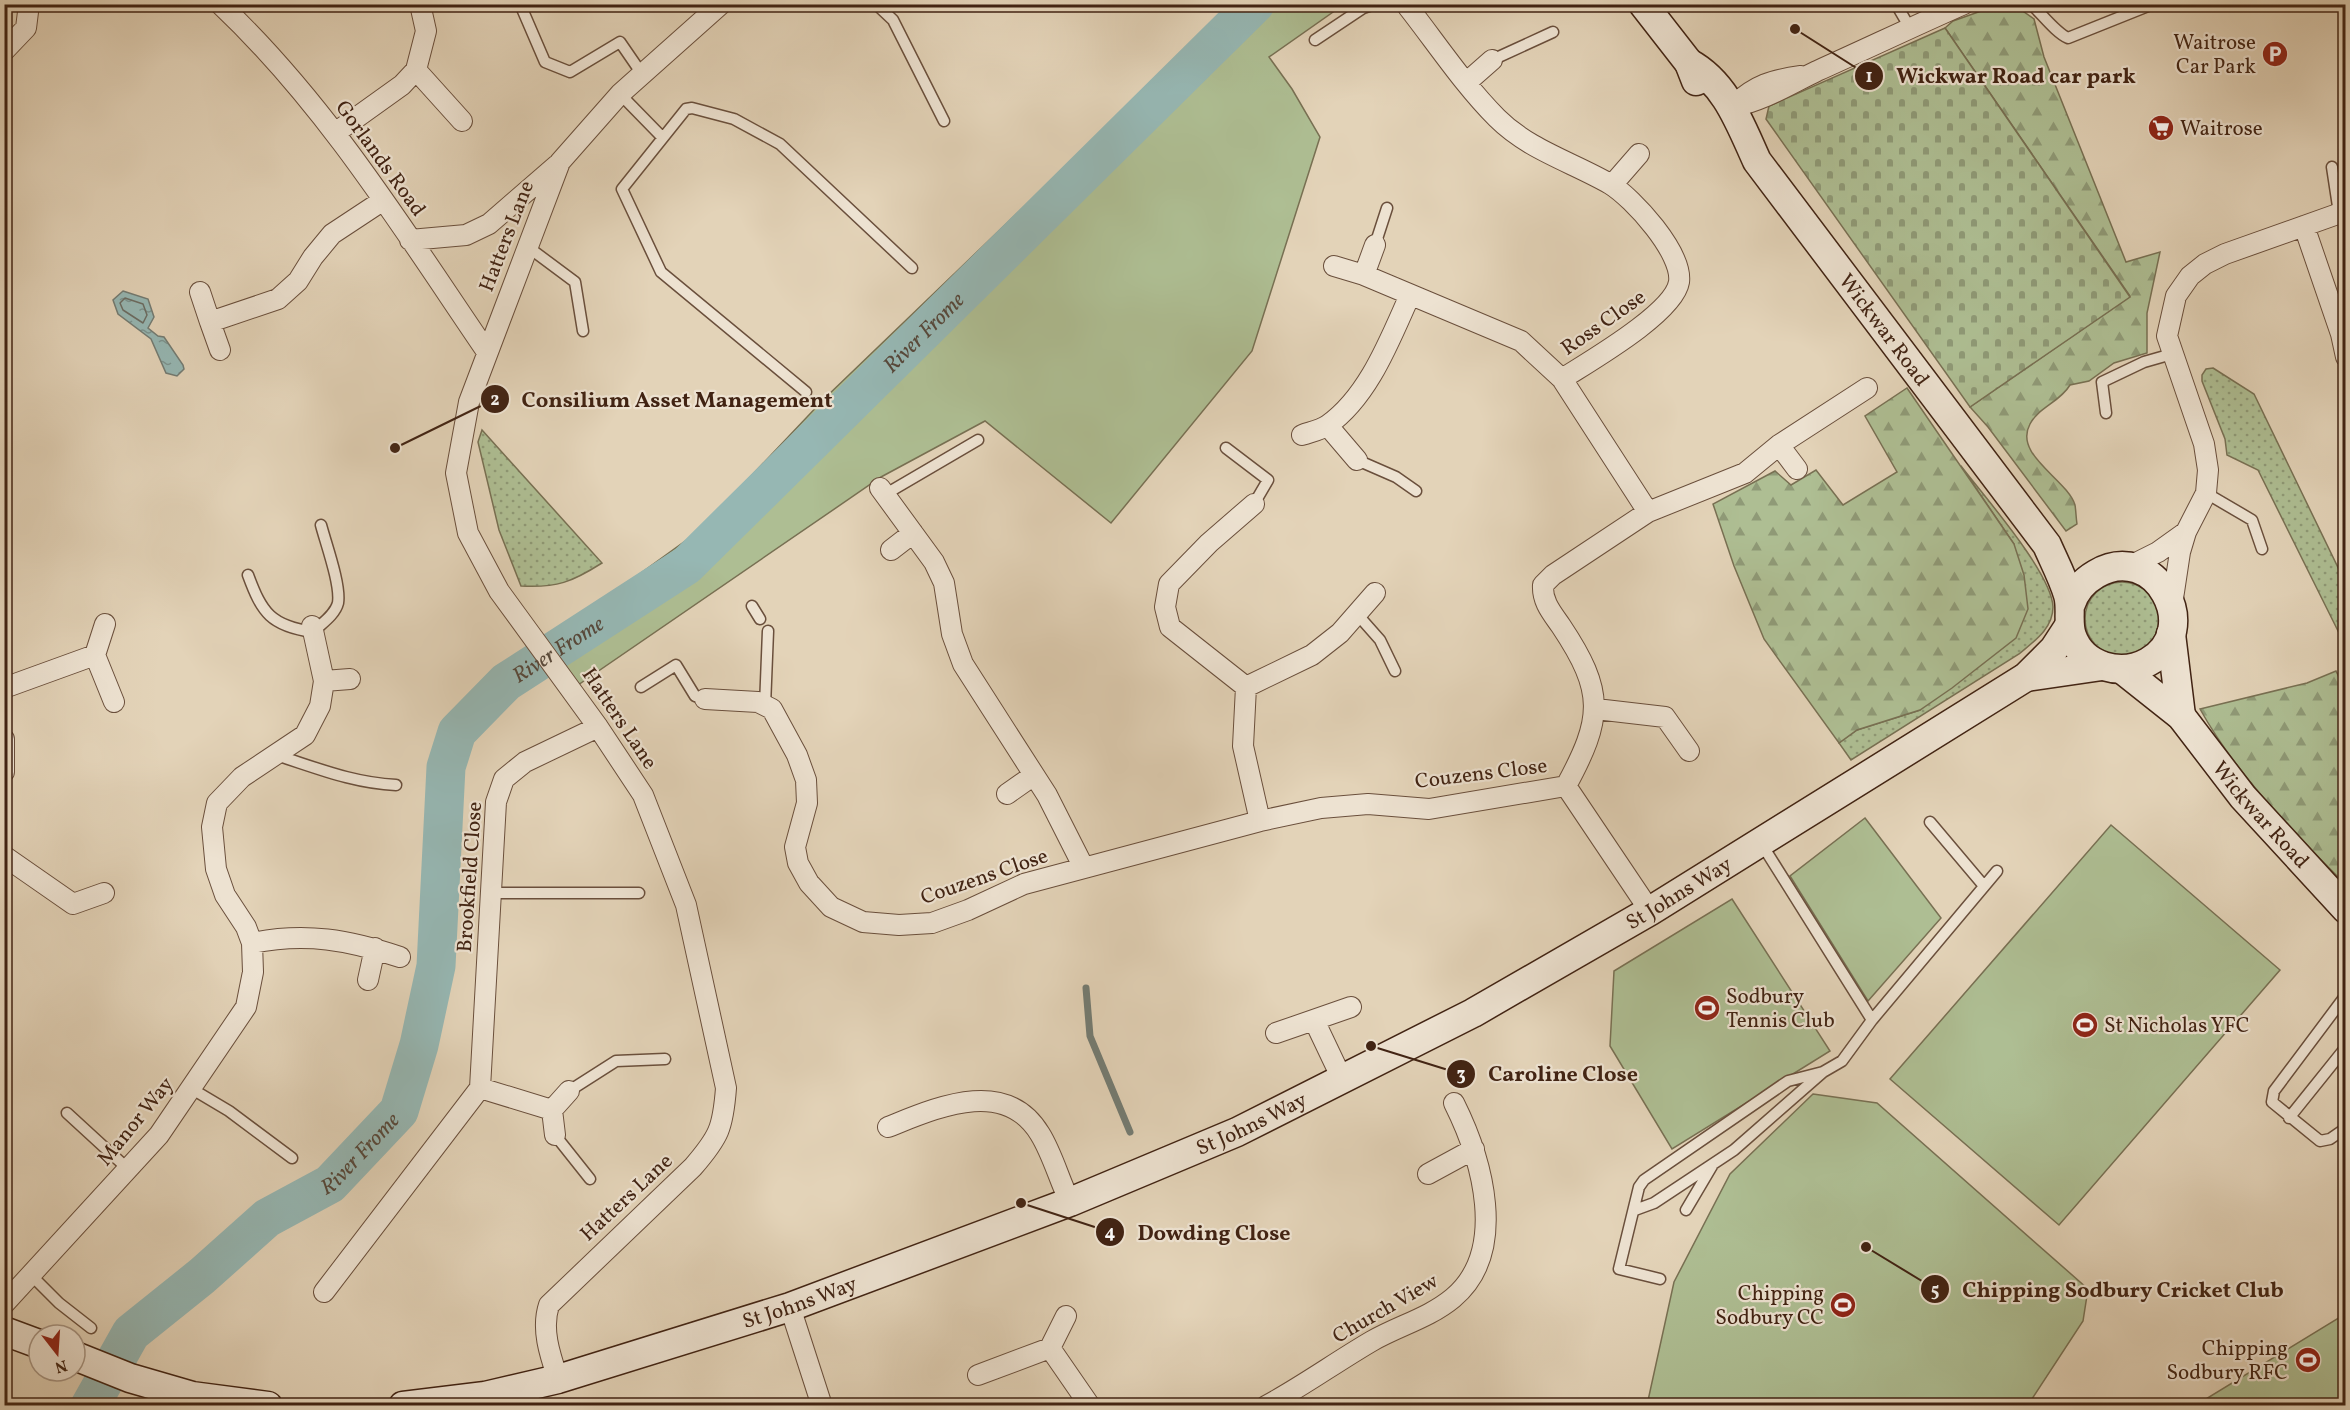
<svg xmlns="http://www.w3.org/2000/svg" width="2350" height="1410" font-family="Vollkorn,serif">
<defs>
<pattern id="grass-dots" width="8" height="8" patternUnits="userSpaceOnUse" patternTransform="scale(1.5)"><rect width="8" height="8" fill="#aebe93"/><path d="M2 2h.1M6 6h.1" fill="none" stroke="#8f9a77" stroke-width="1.8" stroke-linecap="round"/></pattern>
<pattern id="forest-firs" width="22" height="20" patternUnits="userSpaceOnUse" patternTransform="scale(1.5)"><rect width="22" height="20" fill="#aebe93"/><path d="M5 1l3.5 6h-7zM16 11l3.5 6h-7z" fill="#8f9a77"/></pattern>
<pattern id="cemetery-stones" width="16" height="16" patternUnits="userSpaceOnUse" patternTransform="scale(1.5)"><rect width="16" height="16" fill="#aebe93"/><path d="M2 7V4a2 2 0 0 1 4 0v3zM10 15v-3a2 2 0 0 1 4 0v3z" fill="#8f9a77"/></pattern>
<pattern id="water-ripples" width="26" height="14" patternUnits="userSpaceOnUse" patternTransform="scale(1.5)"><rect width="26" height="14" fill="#96b7b3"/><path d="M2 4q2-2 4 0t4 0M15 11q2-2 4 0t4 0" fill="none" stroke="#7c9490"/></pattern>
</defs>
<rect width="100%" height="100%" fill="#e3d3b8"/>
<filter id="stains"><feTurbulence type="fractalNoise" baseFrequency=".00333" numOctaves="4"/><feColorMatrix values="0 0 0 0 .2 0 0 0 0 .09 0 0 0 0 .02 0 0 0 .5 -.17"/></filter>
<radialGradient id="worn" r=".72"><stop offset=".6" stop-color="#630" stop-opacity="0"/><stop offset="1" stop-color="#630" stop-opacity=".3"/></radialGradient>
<path fill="url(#grass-dots)" stroke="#787053" stroke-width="1.5" d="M 2213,368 L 2254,394 L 2345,582 L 2345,645 L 2258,470 L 2227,455 L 2225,439 L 2202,381 L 2202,375 L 2206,369 Z
M 482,430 L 602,563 C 572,582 557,588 521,586 L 499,530 L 478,442 Z
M 1961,466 C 1983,495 2052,573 2053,607 C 2053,629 2033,642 2019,654 L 1851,760 L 1839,743 L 1857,730 L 1920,710 L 2014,544 Z
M2085 619a37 37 0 1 1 74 0a37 37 0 1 1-74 0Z"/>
<path fill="url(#forest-firs)" stroke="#787053" stroke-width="1.5" d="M 1998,5 L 2014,5 L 2034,19 L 2044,57 L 2126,262 L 2160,252 L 2147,313 L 2147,353 L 2114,363 L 2089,381 L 2070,385 C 2060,402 2039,407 2030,424 C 2013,455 2067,479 2075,505 C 2076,511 2076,518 2077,524 L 2066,531 L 1988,427 L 1970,407 L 2130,296 L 1945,28 L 1953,21 Z
M 1907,388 L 2014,544 L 2024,575 L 2028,609 L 2016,638 L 1952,688 L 1920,710 L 1857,730 L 1839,743 L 1764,639 L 1734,566 L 1713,504 L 1775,471 L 1791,485 L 1816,470 L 1843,505 L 1897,472 L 1865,416 Z
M 2336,671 L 2346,692 L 2345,884 C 2292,831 2236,774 2200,709 L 2307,683 Z"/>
<path fill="url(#cemetery-stones)" stroke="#787053" stroke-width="1.5" d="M 1945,28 L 2130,297 L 1970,407 L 1766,119 L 1769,106 Z"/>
<path fill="#aebe93" stroke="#787053" stroke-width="1.5" d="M 1234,5 L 1343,5 L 1269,57 L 1292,89 L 1320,137 L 1252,351 L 1111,523 L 985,421 L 881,477 L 578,685 L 547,641 L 699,531 L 825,398 Z
M 1865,818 L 1941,918 L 1868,1001 L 1790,876 Z
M 2111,825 L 2280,970 L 2059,1225 L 1890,1079 Z
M 1732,899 L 1830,1051 L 1672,1149 L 1610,1046 L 1614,971 Z
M 1813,1094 L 1877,1103 L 2088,1289 L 2083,1321 L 2028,1405 L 1647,1405 L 1674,1282 L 1730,1174 Z
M 2345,1314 L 2345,1405 L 2196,1405 Z"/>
<path fill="url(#water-ripples)" stroke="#747c73" stroke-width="1.5" d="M 123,291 L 148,299 L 154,317 L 148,328 L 158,336 L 164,337 L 183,365 L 184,369 L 177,376 L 166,373 L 151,339 L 118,314 L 113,300 Z"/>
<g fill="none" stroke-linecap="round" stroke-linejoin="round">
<path stroke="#6c6d63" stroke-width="1.5" d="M 125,298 L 143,304 L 147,315 L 143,323 L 123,310 L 120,303 Z"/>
<path stroke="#747c73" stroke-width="7" d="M 1086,988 L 1090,1036 L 1130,1132"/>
<path stroke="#96b7b3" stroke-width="39" id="s1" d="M 90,1406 L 131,1333 L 202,1276 L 267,1218 L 330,1184 L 399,1111 L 419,1045 L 436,966 L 446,767 L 457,732 L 506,682 L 687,565 L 1255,4"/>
<g stroke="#6a4f3c" stroke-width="13">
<path id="lane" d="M 520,4 L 545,62 L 570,72 L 620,42 L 642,74
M 876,4 L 893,20 L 944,121
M 1896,4 L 1910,28
M 2031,4 C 2042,14 2056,33 2068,38 L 2153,4
M 1315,40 L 1363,8 L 1375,4
M 1492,60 L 1553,32
M 620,94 L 662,137
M 2332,167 L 2339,213
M 1375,245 L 1387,208
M 528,247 L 575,282 L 583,331
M 806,392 L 661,272 L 622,189 L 686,109 L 692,108 L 734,119 L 780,144 L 912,268
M 2106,413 L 2102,382 L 2144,362 L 2172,354
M 1226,448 L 1268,480 L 1254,504
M 1357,460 L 1396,477 L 1416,491
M 2206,493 L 2252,520 L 2262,549
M 884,495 L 978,440
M 248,575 C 262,613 271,626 313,632 C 321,624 335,615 338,603 C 341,585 326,544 321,525
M 752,606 L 760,619
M 1357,614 L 1380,640 L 1395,671
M 641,687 L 676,665 L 695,696 L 705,699
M 765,706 L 768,631
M 276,755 C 317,768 353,783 396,785
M 1930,822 L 1984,886
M 1761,843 L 1872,1020
M 491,893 L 639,893
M 2346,995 L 2274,1091 L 2272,1102 L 2320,1141 L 2330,1139 L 2346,1128
M 1823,1072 L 1842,1061 L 1872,1020 L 1997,871
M 192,1089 L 229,1111 L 292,1158
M 569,1091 L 616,1061 L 665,1059
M 67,1113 L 128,1169
M 2289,1118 L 2346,1047
M 555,1135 L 590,1179
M 1635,1210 L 1654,1203 L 1734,1150 L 1823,1072 L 1788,1081 L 1644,1180 L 1639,1187 L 1619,1269 L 1660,1279
M 1686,1210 L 1712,1166
M 31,1275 L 59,1303 L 91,1328"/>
</g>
<g stroke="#6a4f3c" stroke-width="22">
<path id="street" d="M 220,4 C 327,105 405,232 487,352
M 1408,7 C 1437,44 1464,85 1497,118 C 1529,150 1572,162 1610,184 C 1633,198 1683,253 1679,282 C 1674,313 1590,361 1562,379
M 4,51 L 26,28 L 29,4
M 416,70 L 462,121
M 1467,82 L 1492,60
M 1734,105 C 1755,85 1772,80 1801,76
M 1733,107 C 1765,100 1788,85 1817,71 C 1866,49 1914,26 1964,4
M 335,133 L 402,85 L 416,70 L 426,31 L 420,4
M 1612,185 L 1639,154
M 2304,226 L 2341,334 L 2346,357
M 410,240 L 466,235 L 489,224 L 557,165
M 1334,266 L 1364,275 L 1521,341 L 1562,379 L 1648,512
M 1364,275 L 1375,245
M 200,292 L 210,322
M 220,350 L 210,322 L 278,299 L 298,281 L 313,257 L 332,234 L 382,201
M 1328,426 L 1357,460
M 1302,435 C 1310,432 1321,430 1328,425 C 1369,396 1390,339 1410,295
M 1779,445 L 1797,469
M 880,488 L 934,562 L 944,583 L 952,634 L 963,664 L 1047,795 L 1084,868
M 1254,504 L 1209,543 L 1169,584 L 1165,607 L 1170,627 L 1246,687 L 1243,746 L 1260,821
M 891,550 L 913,533
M 2128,567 L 2158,552 L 2186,532
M 2172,605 L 2180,552 L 2186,532 L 2206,493 L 2208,470 L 2204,444 L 2167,336 L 2176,296 L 2190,276 L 2205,264 L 2225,254 L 2346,211
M 105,624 L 95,655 L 114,702
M 324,681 L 350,679
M 1246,687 L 1312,655 L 1340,633 L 1375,593
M 4,688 L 95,655
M 705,699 L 758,702 L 772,709 L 797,755 L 806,780 L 807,803 L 795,847 L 798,863 L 809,883 L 831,907 L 863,922 L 899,925 L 932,923 L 968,910 L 1024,884 L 1260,821 L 1321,808 L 1368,804 L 1429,809 L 1566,786 C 1603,718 1605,692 1561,626 C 1552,613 1542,602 1543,585 L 1553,575 L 1648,512 L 1745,473 L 1779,445 L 1867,388
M 1596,709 L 1665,717 L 1689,751
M 4,739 L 4,772
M 1566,786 L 1650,911
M 1007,794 L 1034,775
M 4,856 L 73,904 L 104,893
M 252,943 C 306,932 349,940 400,957
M 368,980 L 375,948
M 1314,1020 L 1343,1081
M 1276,1033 L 1351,1007
M 480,1088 L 552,1110
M 888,1127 C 936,1108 1005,1076 1040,1134 C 1053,1155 1059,1180 1070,1202
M 555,1135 L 552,1110 L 569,1091
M 1428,1174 L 1474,1149
M 324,1292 L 480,1088 L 496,802 L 504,779 L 525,762 L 598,727
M 4,1304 L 159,1135 L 246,1007 L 253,972 L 252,943 L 246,927 L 225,895 L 216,869 L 212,827 L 217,803 L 242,777 L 305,735 L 320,706 L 324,681 L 312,626
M 790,1307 L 822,1406
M 1050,1348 L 1090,1406
M 978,1375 L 1050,1348 L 1066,1316
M 558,1379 C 550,1355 541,1329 549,1305 L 693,1167 C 719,1137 723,1128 726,1088 L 686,905 L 643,795 L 598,727 L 499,591 L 468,533 L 456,473 L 469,402 L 560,162 L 620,94 L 721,4
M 1266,1406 C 1303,1386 1336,1362 1372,1341 C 1398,1326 1429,1318 1453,1298 C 1509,1251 1482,1159 1454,1103"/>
</g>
<g stroke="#412313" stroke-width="31">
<g id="secondary">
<path d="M 1643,4 L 1689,63 L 1696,81"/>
<path id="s2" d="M 1689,63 C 1726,83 1740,124 1757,161 L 2047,545 C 2054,561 2063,578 2068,595 C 2072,609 2067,622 2072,636 C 2083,667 2121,677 2148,662 C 2205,631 2155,539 2096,574 C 2084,581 2075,591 2071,604"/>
<path d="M 2171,634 L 2181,716"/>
<path id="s3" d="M 2123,670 L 2181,716 L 2243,797 L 2346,909"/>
<path d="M 2026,677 L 2102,666"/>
<path d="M 4,1331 L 39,1344"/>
<path d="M 75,1356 L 130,1378 L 192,1396 L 268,1406"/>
<path id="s4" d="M 403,1406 L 485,1396 L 558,1379 L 790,1307 L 1070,1202 L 1237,1132 L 1473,1013 L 1650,911 L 2026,677 L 2054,649 L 2069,626"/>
</g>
</g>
<use href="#lane" stroke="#ede2d1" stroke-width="10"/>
<use href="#street" stroke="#ede2d1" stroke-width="20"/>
<use href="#secondary" stroke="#ede2d1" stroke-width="28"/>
</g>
<defs>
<g id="parking-disc" transform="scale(1.35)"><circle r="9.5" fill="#8f2418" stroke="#ede2d1"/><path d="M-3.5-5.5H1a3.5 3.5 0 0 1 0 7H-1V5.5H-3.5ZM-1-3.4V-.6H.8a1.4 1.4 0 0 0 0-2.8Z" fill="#fff"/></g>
<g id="supermarket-disc" transform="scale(1.35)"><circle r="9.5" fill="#8f2418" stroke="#ede2d1"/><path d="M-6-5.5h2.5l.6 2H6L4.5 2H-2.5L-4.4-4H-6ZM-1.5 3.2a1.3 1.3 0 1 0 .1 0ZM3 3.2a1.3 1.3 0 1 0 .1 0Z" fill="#fff"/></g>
<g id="stadium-disc" transform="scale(1.35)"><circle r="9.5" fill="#8f2418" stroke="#ede2d1"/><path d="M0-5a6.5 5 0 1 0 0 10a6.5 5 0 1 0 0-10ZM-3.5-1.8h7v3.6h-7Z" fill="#fff"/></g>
</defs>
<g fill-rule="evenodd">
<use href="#parking-disc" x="2275" y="54"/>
<use href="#supermarket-disc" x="2161" y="128"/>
<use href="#stadium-disc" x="1707" y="1008"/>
<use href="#stadium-disc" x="2085" y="1025"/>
<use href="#stadium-disc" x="1843" y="1305"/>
<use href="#stadium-disc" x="2308" y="1360"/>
</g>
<g text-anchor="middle" stroke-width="4.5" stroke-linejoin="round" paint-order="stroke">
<g font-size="21" fill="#412313" stroke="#ede2d1" text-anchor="end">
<text x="2256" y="49">Waitrose<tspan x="2256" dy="24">Car Park</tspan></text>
<text x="2180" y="135" text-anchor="start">Waitrose</text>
<text x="1726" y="1003" text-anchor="start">Sodbury<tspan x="1726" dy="24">Tennis Club</tspan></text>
<text x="2104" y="1032" text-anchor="start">St Nicholas YFC</text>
<text x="1824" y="1300">Chipping<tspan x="1824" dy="24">Sodbury CC</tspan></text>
<text x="2288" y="1355">Chipping<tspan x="2288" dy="24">Sodbury RFC</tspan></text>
</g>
<g font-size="21" fill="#412313" stroke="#ede2d1">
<text transform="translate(381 158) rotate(54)" y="7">Gorlands Road</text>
<text transform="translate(506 236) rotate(-69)" y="7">Hatters Lane</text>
<text transform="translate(1603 322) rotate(-35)" y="7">Ross Close</text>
<text dy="7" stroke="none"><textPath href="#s2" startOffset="333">Wickwar Road</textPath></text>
<text transform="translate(620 718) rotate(56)" y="7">Hatters Lane</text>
<text transform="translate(1481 773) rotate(-7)" y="7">Couzens Close</text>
<text dy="7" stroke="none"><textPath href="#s3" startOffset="201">Wickwar Road</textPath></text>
<text transform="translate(984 876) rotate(-19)" y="7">Couzens Close</text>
<text transform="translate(469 877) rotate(-86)" y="7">Brookfield Close</text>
<text dy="7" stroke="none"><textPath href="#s4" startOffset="1383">St Johns Way</textPath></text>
<text transform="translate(135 1121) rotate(-51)" y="7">Manor Way</text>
<text dy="7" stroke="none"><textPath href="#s4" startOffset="897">St Johns Way</textPath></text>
<text transform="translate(626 1197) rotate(-43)" y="7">Hatters Lane</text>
<text dy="7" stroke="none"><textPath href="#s4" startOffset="411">St Johns Way</textPath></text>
<text transform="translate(1385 1308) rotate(-30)" y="7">Church View</text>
</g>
<g font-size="22" font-style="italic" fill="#56483b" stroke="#ede2d1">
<text dy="8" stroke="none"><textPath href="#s1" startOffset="1437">River Frome</textPath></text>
<text dy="8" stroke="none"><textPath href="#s1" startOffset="951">River Frome</textPath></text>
<text dy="8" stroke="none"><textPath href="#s1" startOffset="376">River Frome</textPath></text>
</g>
</g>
<path fill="none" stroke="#412313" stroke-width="2" d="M1795 29L1869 76M395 448L495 399M1371 1046L1461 1074M1021 1203L1110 1232M1866 1247L1935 1289"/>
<g fill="#412313" stroke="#ede2d1" stroke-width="2">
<circle cx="1795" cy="29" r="6"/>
<circle cx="395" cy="448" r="6"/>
<circle cx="1371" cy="1046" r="6"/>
<circle cx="1021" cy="1203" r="6"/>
<circle cx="1866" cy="1247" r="6"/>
<circle cx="1869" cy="76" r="15"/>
<circle cx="495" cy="399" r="15"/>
<circle cx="1461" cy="1074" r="15"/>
<circle cx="1110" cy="1232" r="15"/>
<circle cx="1935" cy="1289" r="15"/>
</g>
<g font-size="18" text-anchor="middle" font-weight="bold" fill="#fff">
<text x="1869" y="82">1</text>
<text x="495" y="405">2</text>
<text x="1461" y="1080">3</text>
<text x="1110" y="1238">4</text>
<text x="1935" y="1296">5</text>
</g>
<g font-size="22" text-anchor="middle" font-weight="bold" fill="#412313" stroke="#ede2d1" stroke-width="4.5" stroke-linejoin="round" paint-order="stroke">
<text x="2016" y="83">Wickwar Road car park</text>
<text x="677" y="407">Consilium Asset Management</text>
<text x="1563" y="1081">Caroline Close</text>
<text x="1214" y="1240">Dowding Close</text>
<text x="2123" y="1297">Chipping Sodbury Cricket Club</text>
</g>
<rect width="2350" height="1410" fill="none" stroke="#e3d3b8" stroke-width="24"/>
<rect x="6" y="6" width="2338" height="1398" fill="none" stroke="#412313" stroke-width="3"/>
<rect x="12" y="12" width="2326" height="1386" fill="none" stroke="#412313" stroke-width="1.5"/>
<g transform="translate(57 1353) rotate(163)"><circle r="28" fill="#ede2d1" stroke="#a89685" stroke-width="1.5"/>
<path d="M0-4.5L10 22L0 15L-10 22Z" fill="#8f2418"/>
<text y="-9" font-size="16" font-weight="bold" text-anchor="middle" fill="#412313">N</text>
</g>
<rect width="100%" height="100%" filter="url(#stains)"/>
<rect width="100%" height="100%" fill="url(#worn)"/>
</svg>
